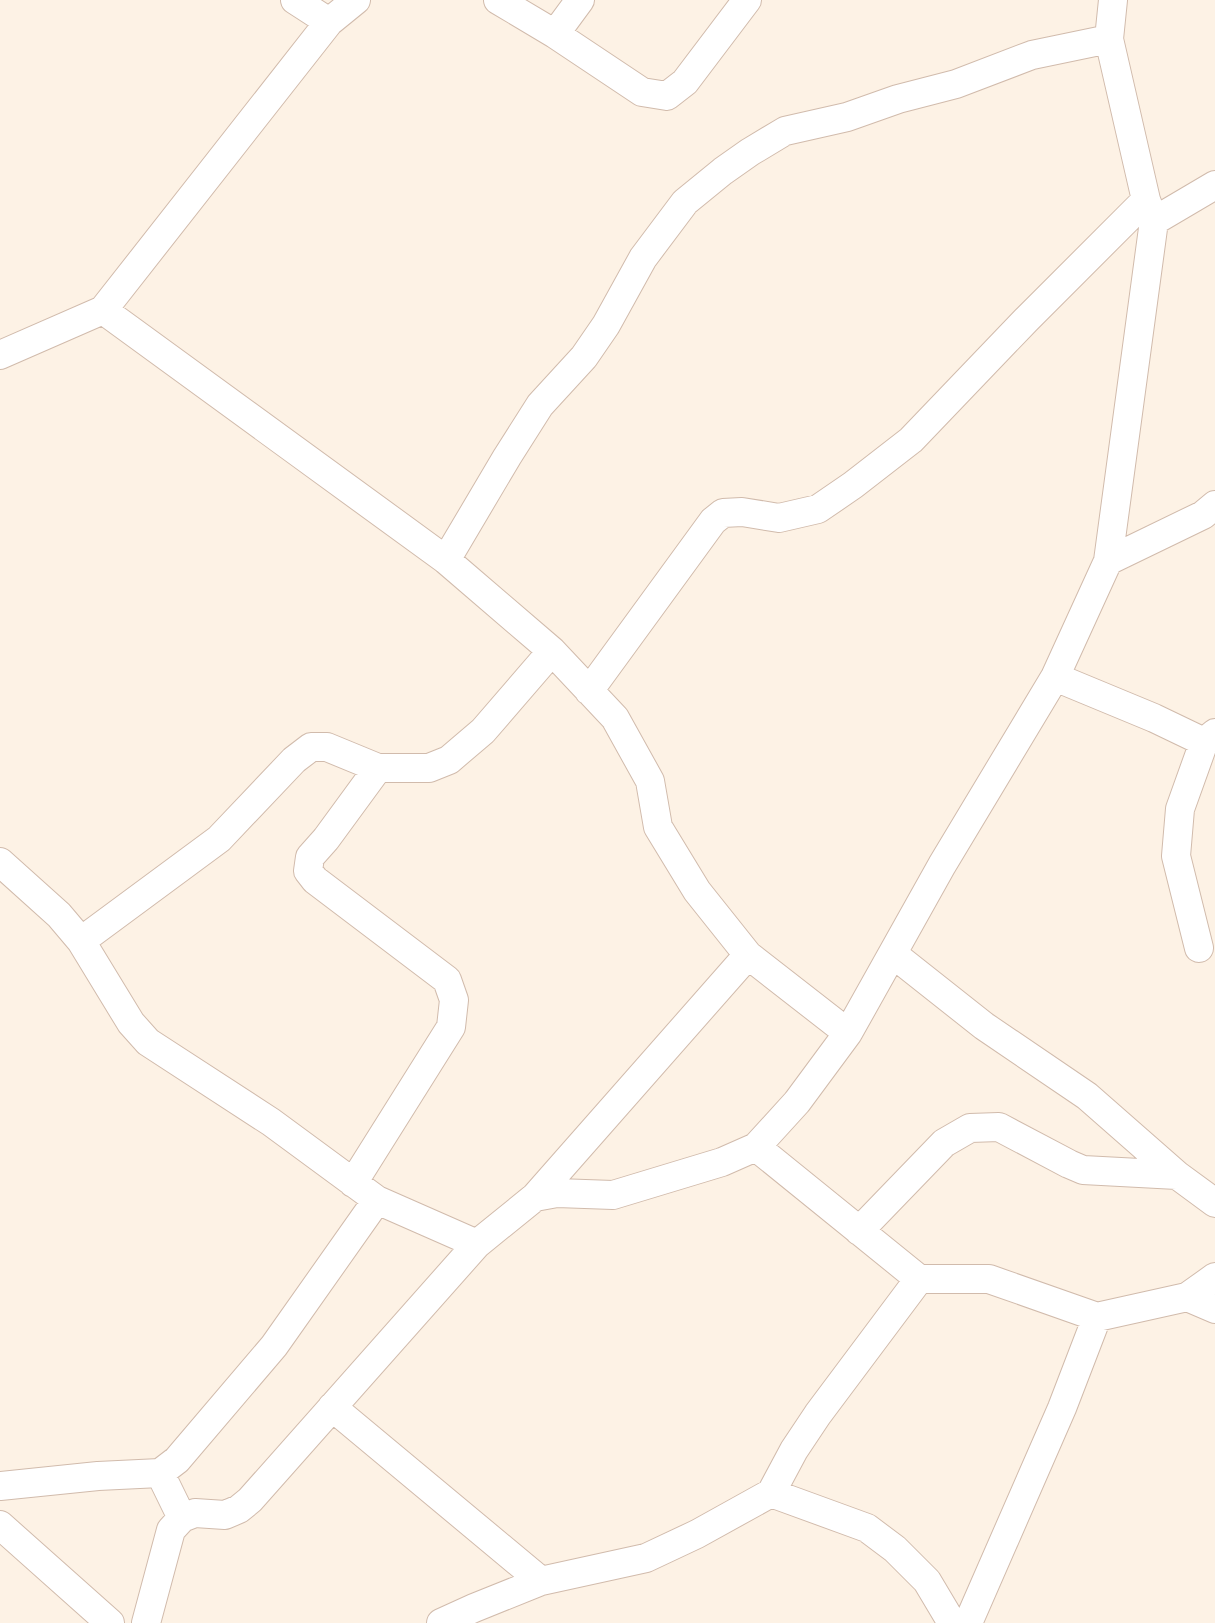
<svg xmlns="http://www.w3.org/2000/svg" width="1215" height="1623" font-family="'Fira Sans',sans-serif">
<rect width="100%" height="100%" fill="#fdf2e5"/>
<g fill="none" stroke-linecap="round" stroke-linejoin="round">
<g stroke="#d1bbac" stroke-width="30">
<path id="street" d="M 295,0 L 329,22
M 498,0 L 555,34 L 642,92 L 667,96 L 685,82 L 747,0
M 555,34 L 580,0
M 1154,221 L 1215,185
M 103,310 L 446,560 L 552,651 L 615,718 L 650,781 L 658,827 L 697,891 L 748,955 L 848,1033
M 0,355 L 103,310 L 329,22 L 356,0
M 446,560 L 507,457 L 540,405 L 584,357 L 606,325 L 643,258 L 685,202 L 723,171 L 750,152 L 785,131 L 847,117 L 898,99 L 956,84 L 1032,55 L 1109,39
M 1108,561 L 1203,515 L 1215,505
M 1055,677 L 1154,718 L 1204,742 L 1215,733
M 589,691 L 713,521 L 723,513 L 742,512 L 779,518 L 818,509 L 853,485 L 911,440 L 1026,320 L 1146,200
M 0,862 L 59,915 L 81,941 L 131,1023 L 148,1042 L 271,1122 L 377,1200 L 477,1244
M 81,941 L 219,839 L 294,760 L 311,747 L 327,747 L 378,768 L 429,768 L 449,760 L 483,731 L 552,651
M 1199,948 L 1176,856 L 1180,809 L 1204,742
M 893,954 L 984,1026 L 1087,1096 L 1177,1175
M 756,1147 L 919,1279
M 353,1183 L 451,1027 L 454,1000 L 447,980 L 315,880 L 308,871 L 310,857 L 326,839 L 378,768
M 535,1197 L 748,955
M 859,1231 L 944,1143 L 970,1128 L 999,1127 L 1069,1164 L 1083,1170 L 1177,1175 L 1215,1203
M 1187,1297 L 1215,1309
M 332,1407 L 541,1581
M 0,1486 L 98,1476 L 160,1473
M 771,1493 L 867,1528 L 895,1549 L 927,1581 L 952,1623
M 182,1518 L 160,1473 L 177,1460 L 274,1346 L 377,1200
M 0,1525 L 110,1623
M 146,1623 L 171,1530 L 182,1518 L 195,1513 L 225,1515 L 239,1509 L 250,1500 L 477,1244 L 535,1197 L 557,1193 L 613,1195 L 722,1162 L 756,1147 L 797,1102 L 848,1033 L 942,865 L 1055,677 L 1108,561 L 1154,221 L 1146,200 L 1109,39 L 1113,0
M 441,1623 L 474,1608 L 541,1581 L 646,1558 L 697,1534 L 771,1493 L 794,1450 L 818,1414 L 919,1279 L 989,1279 L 1097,1317 L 1187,1297 L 1215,1277
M 968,1623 L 1062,1408 L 1097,1317"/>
</g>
<use href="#street" stroke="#fff" stroke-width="28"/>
</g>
</svg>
